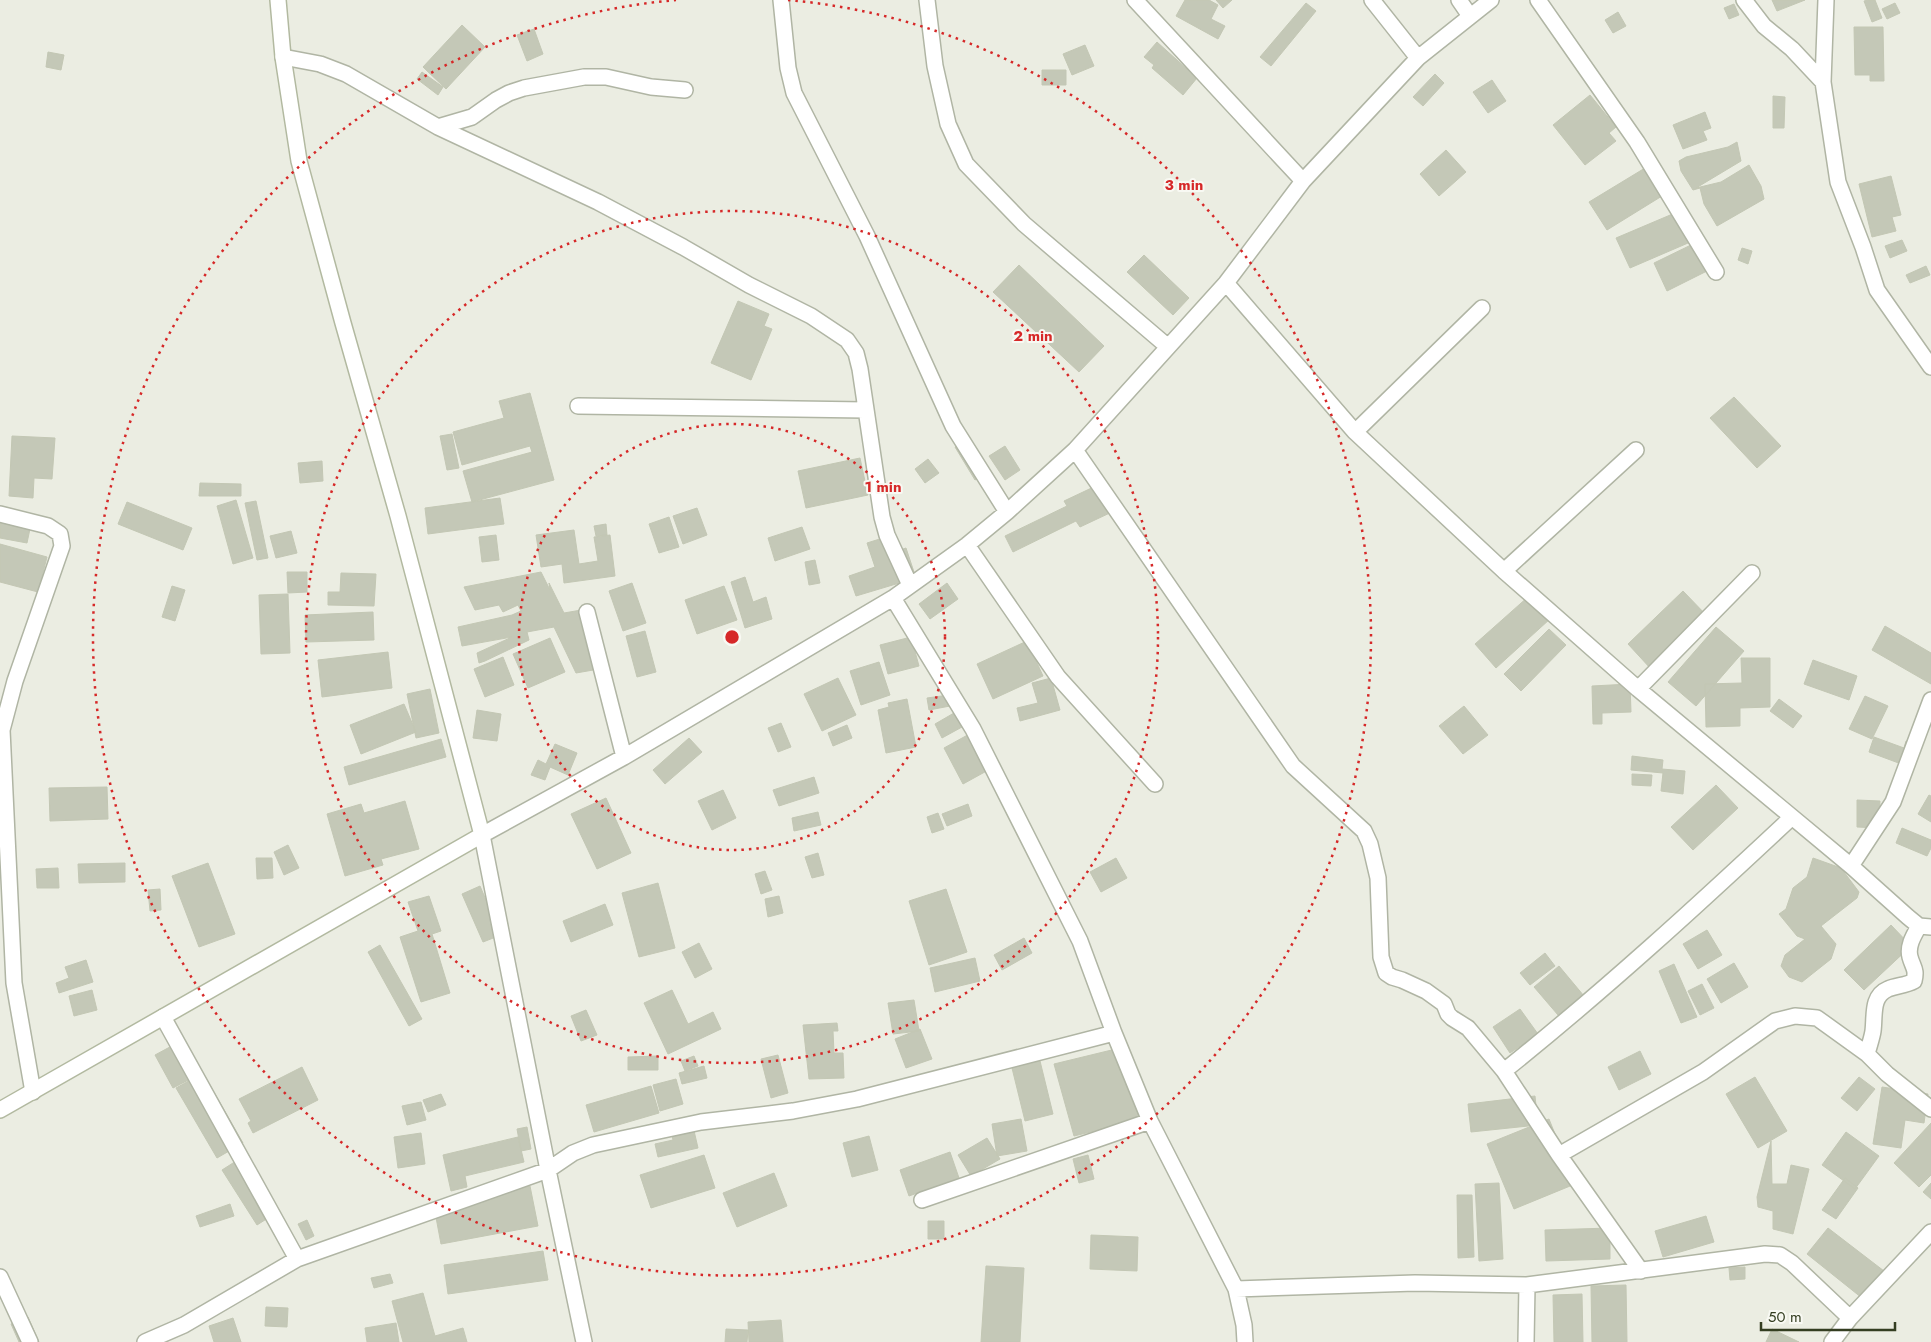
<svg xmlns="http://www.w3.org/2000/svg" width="1931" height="1342" font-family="Jost,sans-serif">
<rect width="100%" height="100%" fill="#ebede2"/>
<path fill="#c4c8b7" stroke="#c3c7b4" d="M 1185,0 L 1209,0 L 1218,5 L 1211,19 L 1225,26 L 1218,39 L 1176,16 Z
M 1216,0 L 1232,0 L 1223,8 Z
M 1772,0 L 1805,0 L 1777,11 Z
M 1868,0 L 1875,0 L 1882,18 L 1872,22 L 1864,1 Z
M 1306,3 L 1316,11 L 1271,66 L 1260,57 Z
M 1895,3 L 1900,13 L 1887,19 L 1882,9 Z
M 1734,4 L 1739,15 L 1729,19 L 1724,8 Z
M 1618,12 L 1626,26 L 1613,33 L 1605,20 Z
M 462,25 L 485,47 L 446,89 L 423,67 Z
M 1854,27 L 1883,27 L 1884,81 L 1870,81 L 1870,75 L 1855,75 Z
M 534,29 L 543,54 L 527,61 L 517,35 Z
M 1157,42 L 1197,78 L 1183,95 L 1152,68 L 1154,65 L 1144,57 Z
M 1085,45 L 1094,66 L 1072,75 L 1063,54 Z
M 48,52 L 64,55 L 61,70 L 46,67 Z
M 1042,70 L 1066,70 L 1066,85 L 1042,85 Z
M 422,72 L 443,87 L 438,95 L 417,79 Z
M 1435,74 L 1444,83 L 1423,106 L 1413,97 Z
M 1492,80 L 1506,101 L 1488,113 L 1473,92 Z
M 1590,95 L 1616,127 L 1609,133 L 1616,141 L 1585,165 L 1553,125 Z
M 1773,96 L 1785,97 L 1784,128 L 1773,128 Z
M 1705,112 L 1711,128 L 1703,131 L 1707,140 L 1683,149 L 1673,125 Z
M 1737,142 L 1741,161 L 1696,188 L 1721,182 L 1749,165 L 1761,186 L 1764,199 L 1717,226 L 1704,204 L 1700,188 L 1693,190 L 1681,171 L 1679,161 L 1686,157 L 1728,147 Z
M 1446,150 L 1466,172 L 1439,196 L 1420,174 Z
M 1645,168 L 1662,196 L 1607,230 L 1589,202 Z
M 1891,176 L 1901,215 L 1892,217 L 1896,231 L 1872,237 L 1859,184 Z
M 1682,210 L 1695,240 L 1630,268 L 1616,238 Z
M 1902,240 L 1907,251 L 1890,258 L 1885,246 Z
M 1693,244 L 1707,271 L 1667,291 L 1654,263 Z
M 1742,248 L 1752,251 L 1748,264 L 1738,260 Z
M 1144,255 L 1189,298 L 1173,315 L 1127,272 Z
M 1019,265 L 1104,346 L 1079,372 L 993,292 Z
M 1926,266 L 1930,275 L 1910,283 L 1906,275 Z
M 738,301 L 769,314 L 764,326 L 772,329 L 751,380 L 711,363 Z
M 530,393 L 554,480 L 472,502 L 463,471 L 532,452 L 530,446 L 462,465 L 453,432 L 504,418 L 499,401 Z
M 1734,397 L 1781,446 L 1757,468 L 1710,418 Z
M 452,434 L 459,468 L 447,470 L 440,436 Z
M 12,436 L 55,438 L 52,479 L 34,478 L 33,498 L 9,496 Z
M 966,440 L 987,473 L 975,480 L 955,447 Z
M 1005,446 L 1020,470 L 1005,480 L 989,456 Z
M 860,458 L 868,495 L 806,508 L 798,471 Z
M 928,459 L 939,473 L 925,483 L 915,469 Z
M 322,461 L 323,481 L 300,483 L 298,463 Z
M 200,483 L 241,484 L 241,496 L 199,496 Z
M 1100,484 L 1114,511 L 1080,527 L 1076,521 L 1013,552 L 1005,536 L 1067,506 L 1064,501 Z
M 500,498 L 504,524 L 428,534 L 425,508 Z
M 236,500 L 253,558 L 233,564 L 217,506 Z
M 256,501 L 268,558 L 257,560 L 245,503 Z
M 127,502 L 192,528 L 183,550 L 118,524 Z
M 697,508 L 707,535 L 683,544 L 673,516 Z
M 669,517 L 679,547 L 659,553 L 649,524 Z
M 0,518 L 31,524 L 27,543 L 0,538 Z
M 606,524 L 607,535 L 596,536 L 594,526 Z
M 802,527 L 810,549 L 775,561 L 768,538 Z
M 574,530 L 579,564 L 598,561 L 594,537 L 610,535 L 615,576 L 564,583 L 562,564 L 541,567 L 536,535 Z
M 291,531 L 297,553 L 276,558 L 270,536 Z
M 496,535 L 499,560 L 482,562 L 479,537 Z
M 886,537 L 891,553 L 906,548 L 916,578 L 856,596 L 849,576 L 875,567 L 867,543 Z
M 0,544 L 47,557 L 38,592 L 0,582 Z
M 815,560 L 820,583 L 809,585 L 805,562 Z
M 287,572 L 307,572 L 307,592 L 288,593 Z
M 541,572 L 550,590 L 549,583 L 564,613 L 587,609 L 599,669 L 576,673 L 554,627 L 527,632 L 529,640 L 485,661 L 479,663 L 477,653 L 512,637 L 462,646 L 458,627 L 512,615 L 521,611 L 518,605 L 503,612 L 499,605 L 475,610 L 464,587 Z
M 341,573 L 376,574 L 374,606 L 328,605 L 328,592 L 340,592 Z
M 745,577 L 753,602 L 766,597 L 772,619 L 745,628 L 731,582 Z
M 632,583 L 646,623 L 623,631 L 609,591 Z
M 947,583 L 958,599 L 930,619 L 919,604 Z
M 172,586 L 185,590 L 175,621 L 162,617 Z
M 724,586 L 737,620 L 697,634 L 685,600 Z
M 1683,591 L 1708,617 L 1651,669 L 1628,644 Z
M 288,594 L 290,653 L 261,654 L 259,595 Z
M 1529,596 L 1550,619 L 1496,668 L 1475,644 Z
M 373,612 L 374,640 L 306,642 L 305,615 Z
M 1885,626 L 1931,653 L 1931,684 L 1872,650 Z
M 1716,627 L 1744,651 L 1696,706 L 1668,682 Z
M 1549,629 L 1566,645 L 1521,691 L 1504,674 Z
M 645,631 L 656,672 L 637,677 L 626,636 Z
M 911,637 L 919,666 L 888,674 L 880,645 Z
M 550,638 L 565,672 L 528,688 L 513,654 Z
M 1027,641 L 1043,676 L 993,699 L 977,664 Z
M 388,652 L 392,688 L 322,697 L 318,660 Z
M 503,657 L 514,685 L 485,697 L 474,669 Z
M 1741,658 L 1770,658 L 1770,707 L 1740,708 L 1740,726 L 1706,727 L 1705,684 L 1742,683 Z
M 1813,660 L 1857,676 L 1849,700 L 1804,684 Z
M 879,662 L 890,695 L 861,705 L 850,671 Z
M 838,678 L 856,715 L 822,731 L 804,694 Z
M 1051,678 L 1060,710 L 1020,721 L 1017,708 L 1038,703 L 1032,683 Z
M 1630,684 L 1631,712 L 1602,713 L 1602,724 L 1593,724 L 1592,686 Z
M 430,689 L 439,733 L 416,738 L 407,694 Z
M 949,695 L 950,706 L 929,710 L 927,698 Z
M 1865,696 L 1888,706 L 1872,739 L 1849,729 Z
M 907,699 L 916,747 L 886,753 L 878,710 L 889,707 L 888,703 Z
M 1779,699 L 1802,716 L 1793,728 L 1770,711 Z
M 404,704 L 416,732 L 361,754 L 350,725 Z
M 1464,706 L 1488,735 L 1463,754 L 1439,726 Z
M 477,710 L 501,714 L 497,741 L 473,738 Z
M 954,713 L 962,727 L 942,738 L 935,724 Z
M 781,723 L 791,747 L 778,752 L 768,728 Z
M 847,725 L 852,738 L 833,746 L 828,733 Z
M 973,732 L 992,768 L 963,784 L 944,748 Z
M 1874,737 L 1904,748 L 1906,741 L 1921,746 L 1912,768 L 1869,752 Z
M 689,738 L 702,752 L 665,784 L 653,770 Z
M 441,739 L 446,757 L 349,785 L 344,767 Z
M 555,744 L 577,753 L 568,775 L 550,767 L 545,780 L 531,775 L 538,760 L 546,764 Z
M 1632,756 L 1663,760 L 1662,769 L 1685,771 L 1683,794 L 1661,791 L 1663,773 L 1631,770 Z
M 1632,774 L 1652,775 L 1651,786 L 1632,785 Z
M 814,777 L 819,793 L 779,806 L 773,790 Z
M 1716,785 L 1738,808 L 1693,850 L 1671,827 Z
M 107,787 L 108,819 L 50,821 L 49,788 Z
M 723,790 L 736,818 L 712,830 L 698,801 Z
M 1929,795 L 1931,796 L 1931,822 L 1918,814 Z
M 606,798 L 631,853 L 597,869 L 571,814 Z
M 1857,800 L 1880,801 L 1879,828 L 1857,827 Z
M 405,801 L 419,849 L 381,859 L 383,865 L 345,876 L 327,814 L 361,804 L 364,813 Z
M 968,804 L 972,816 L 947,826 L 942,814 Z
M 818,812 L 821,825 L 794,831 L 792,818 Z
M 938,813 L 944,829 L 932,833 L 927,817 Z
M 1902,828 L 1931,840 L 1931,848 L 1927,856 L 1896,843 Z
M 288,845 L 299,868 L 284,875 L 274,852 Z
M 818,853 L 824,875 L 812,878 L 805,857 Z
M 256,858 L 272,858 L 273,878 L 257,879 Z
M 1116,858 L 1127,878 L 1101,892 L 1090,872 Z
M 1813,858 L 1841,868 L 1859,892 L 1857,898 L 1821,926 L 1836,944 L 1831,959 L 1802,982 L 1789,977 L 1781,966 L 1785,955 L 1805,939 L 1797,936 L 1779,914 L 1786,909 L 1793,888 L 1807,877 Z
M 125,863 L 125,882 L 79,883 L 78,864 Z
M 208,863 L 235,934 L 199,947 L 172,876 Z
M 58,868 L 59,888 L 37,888 L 36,869 Z
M 765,871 L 772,890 L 761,894 L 755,874 Z
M 658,883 L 675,948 L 639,957 L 622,893 Z
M 480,886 L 501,935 L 483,942 L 462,894 Z
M 160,889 L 161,910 L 150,911 L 148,890 Z
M 946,889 L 967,952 L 929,965 L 909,901 Z
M 429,896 L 441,931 L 432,934 L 450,993 L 421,1002 L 400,937 L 418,931 L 408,902 Z
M 779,896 L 783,913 L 768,917 L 765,899 Z
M 605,904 L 613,925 L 571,942 L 563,921 Z
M 1891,925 L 1911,946 L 1864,990 L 1844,970 Z
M 1707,930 L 1722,955 L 1698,969 L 1683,944 Z
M 1024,938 L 1032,953 L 1002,970 L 994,955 Z
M 699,943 L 712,969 L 695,978 L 682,952 Z
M 380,945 L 422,1019 L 409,1026 L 368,952 Z
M 1545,953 L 1555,966 L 1530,985 L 1520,973 Z
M 975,958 L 980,981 L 935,992 L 930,968 Z
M 86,960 L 93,982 L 59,993 L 56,983 L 69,978 L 65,967 Z
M 1734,963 L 1748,987 L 1721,1003 L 1707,979 Z
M 1674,964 L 1697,1017 L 1681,1023 L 1659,971 Z
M 1559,966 L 1589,1002 L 1564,1022 L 1534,987 Z
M 1702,984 L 1714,1008 L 1700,1015 L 1688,991 Z
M 92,990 L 97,1010 L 74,1016 L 69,996 Z
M 672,990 L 688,1024 L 713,1012 L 721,1029 L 668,1054 L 644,1003 Z
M 914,1000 L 919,1031 L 893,1034 L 888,1003 Z
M 1520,1009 L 1538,1034 L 1510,1053 L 1493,1027 Z
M 586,1010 L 597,1035 L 581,1041 L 571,1016 Z
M 837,1023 L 838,1031 L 833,1031 L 834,1053 L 843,1053 L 844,1078 L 809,1079 L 803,1025 Z
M 920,1029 L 932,1059 L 906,1068 L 895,1039 Z
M 181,1041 L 200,1074 L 173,1088 L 155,1055 Z
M 1124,1047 L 1143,1119 L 1074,1136 L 1054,1064 Z
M 1640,1051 L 1651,1074 L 1619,1090 L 1608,1067 Z
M 778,1055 L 788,1093 L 771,1098 L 761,1059 Z
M 658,1056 L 658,1070 L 628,1070 L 628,1057 Z
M 694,1056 L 698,1066 L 685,1071 L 681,1061 Z
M 1040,1061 L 1053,1114 L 1025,1121 L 1012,1068 Z
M 704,1066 L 707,1078 L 682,1084 L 679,1073 Z
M 302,1067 L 318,1100 L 253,1133 L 248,1123 L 251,1121 L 239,1099 Z
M 203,1073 L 243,1143 L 217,1158 L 176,1088 Z
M 1755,1077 L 1787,1131 L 1758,1148 L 1726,1094 Z
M 1859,1077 L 1875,1089 L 1857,1111 L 1841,1098 Z
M 676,1079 L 683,1104 L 660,1111 L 653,1085 Z
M 651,1086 L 659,1113 L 594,1132 L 586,1105 Z
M 1882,1087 L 1928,1094 L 1924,1123 L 1905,1120 L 1901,1148 L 1873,1144 Z
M 441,1094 L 446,1105 L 428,1112 L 423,1100 Z
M 1535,1096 L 1538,1125 L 1471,1132 L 1468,1104 Z
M 421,1102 L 426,1120 L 407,1125 L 402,1106 Z
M 1021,1119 L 1027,1151 L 997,1156 L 992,1124 Z
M 1549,1119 L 1575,1184 L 1514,1209 L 1487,1144 Z
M 692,1122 L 698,1148 L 658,1157 L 655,1144 L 673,1140 L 670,1127 Z
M 1931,1123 L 1931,1175 L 1919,1187 L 1894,1163 Z
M 527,1127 L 531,1149 L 521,1151 L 517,1129 Z
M 1846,1132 L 1879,1156 L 1855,1189 L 1822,1165 Z
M 421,1133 L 425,1164 L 398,1168 L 394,1137 Z
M 869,1136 L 878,1170 L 852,1177 L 843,1143 Z
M 518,1137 L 524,1162 L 465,1176 L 467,1187 L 451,1191 L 443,1155 Z
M 987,1138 L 1000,1159 L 971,1176 L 958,1155 Z
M 1771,1141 L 1772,1184 L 1787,1184 L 1791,1165 L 1809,1169 L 1793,1234 L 1773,1229 L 1773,1211 L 1758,1207 L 1757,1197 Z
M 950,1152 L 959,1178 L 909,1196 L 900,1170 Z
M 704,1155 L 715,1188 L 651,1208 L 640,1175 Z
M 1088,1155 L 1094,1179 L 1079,1183 L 1073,1159 Z
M 244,1156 L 279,1211 L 257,1225 L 222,1170 Z
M 774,1173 L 787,1206 L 737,1227 L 723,1193 Z
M 1845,1178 L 1858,1188 L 1836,1219 L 1822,1210 Z
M 1499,1183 L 1503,1259 L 1479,1261 L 1475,1184 Z
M 1931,1183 L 1931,1199 L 1923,1192 Z
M 530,1186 L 538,1226 L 441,1244 L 435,1212 L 479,1203 L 477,1196 Z
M 1457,1195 L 1472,1195 L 1474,1257 L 1458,1258 Z
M 230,1204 L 234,1216 L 200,1227 L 196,1216 Z
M 1706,1216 L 1714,1242 L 1663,1257 L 1655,1231 Z
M 307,1220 L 314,1236 L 306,1240 L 298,1224 Z
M 928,1221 L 944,1221 L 944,1239 L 928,1239 Z
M 1610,1228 L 1610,1259 L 1546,1261 L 1545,1230 Z
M 1828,1228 L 1884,1271 L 1862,1298 L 1807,1254 Z
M 1091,1235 L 1138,1237 L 1137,1271 L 1090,1269 Z
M 543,1251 L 548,1280 L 448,1294 L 444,1265 Z
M 986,1266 L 1024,1268 L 1020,1342 L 981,1342 Z
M 1745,1267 L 1745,1279 L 1730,1280 L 1729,1268 Z
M 390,1274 L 393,1283 L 374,1288 L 371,1278 Z
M 1626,1285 L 1627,1342 L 1592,1342 L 1591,1286 Z
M 423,1293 L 435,1336 L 463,1328 L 467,1342 L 403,1342 L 392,1301 Z
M 1582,1294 L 1583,1342 L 1554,1342 L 1553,1295 Z
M 266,1307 L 288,1308 L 287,1327 L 265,1326 Z
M 28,1317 L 39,1342 L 19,1342 L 11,1324 Z
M 233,1318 L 241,1342 L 214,1342 L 209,1326 Z
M 781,1320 L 783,1342 L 749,1342 L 748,1322 Z
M 396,1323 L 399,1342 L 367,1342 L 365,1328 Z
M 726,1329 L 748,1330 L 747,1342 L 725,1342 Z
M 1772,1329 L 1799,1342 L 1766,1342 Z"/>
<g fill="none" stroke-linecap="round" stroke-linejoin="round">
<g stroke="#b0b5a4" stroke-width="18">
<path id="minor" d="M 781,0 L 788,68 L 794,93 L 867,236 L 953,426 L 1007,512
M 927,0 L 935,66 L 948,124 L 966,164 L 1024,224 L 1167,346
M 1135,0 L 1303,181
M 1372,0 L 1418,58
M 1459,0 L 1470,16
M 1538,0 L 1637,142 L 1716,272
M 1744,0 L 1764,26 L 1792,49 L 1823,82
M 1826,0 L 1823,82 L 1838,182 L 1863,247 L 1877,290 L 1931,367
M 283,57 L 320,64 L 346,74 L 438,127 L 598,202 L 683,247 L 749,285 L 811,316 L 847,340 L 856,353 L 860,369 L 882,517 L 887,535 L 910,585
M 438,127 L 472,117 L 496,100 L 509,93 L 524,88 L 584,77 L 606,77 L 651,87 L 685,90
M 1226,283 L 1355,432 L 1504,571 L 1638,689 L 1851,866 L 1908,917 L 1919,926 L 1931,927
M 578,406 L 865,410
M 1355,432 L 1482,308
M 1075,450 L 1293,766 L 1364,831 L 1370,844 L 1378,878 L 1381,957 L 1386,973 L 1392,977 L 1402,980 L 1426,991 L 1444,1004 L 1448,1014 L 1452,1018 L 1468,1028 L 1504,1071 L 1559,1155 L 1641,1271
M 0,514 L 48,526 L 60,534 L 62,546 L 15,681 L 2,730
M 967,545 L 1058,677 L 1155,784
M 1504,571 L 1636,450
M 893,598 L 973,729 L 1080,941 L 1114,1033 L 1150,1121 L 1236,1289 L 1244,1325 L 1245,1342
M 587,612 L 624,757
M 1638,689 L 1752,573
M 0,730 L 2,730 L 14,983 L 33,1092
M 1851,866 L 1893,802 L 1931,700
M 163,1017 L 297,1259
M 1867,1054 C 1869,1046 1872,1038 1873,1031 C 1875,1016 1871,996 1888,989 C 1897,985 1905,986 1914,981 C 1917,969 1913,968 1910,957 C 1907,946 1914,935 1919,926
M 1504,1071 C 1604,991 1698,905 1792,817
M 1559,1155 L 1703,1072 L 1775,1021 L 1795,1016 L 1817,1018 L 1867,1054 L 1887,1074 L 1931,1109
M 922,1200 L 1150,1121
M 0,1277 L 30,1342
M 1236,1289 L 1415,1283 L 1527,1285 L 1765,1254 L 1780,1255 L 1792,1263 L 1850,1318
M 145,1342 L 184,1325 L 297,1259 L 548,1170 L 573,1153 L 593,1145 L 701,1122 L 793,1111 L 857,1099 L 1114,1033
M 584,1342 L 548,1170 L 482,835 L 624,757 L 893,598 L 967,545 L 1007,512 L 1075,450 L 1226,283 L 1303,181 L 1418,58 L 1491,0
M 1526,1342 L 1527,1285
M 1832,1342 L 1850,1318 L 1931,1232"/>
</g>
<g stroke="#b2b9a0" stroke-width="18">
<path id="secondary" d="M 0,1110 L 482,835 L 398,516 L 343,323 L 299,161 L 283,57 L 278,0"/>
</g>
<use href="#minor" stroke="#fff" stroke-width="15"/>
<use href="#secondary" stroke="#fff" stroke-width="15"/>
</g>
<g fill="none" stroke="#d62828" stroke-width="2.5" stroke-dasharray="2.5 5">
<circle cx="732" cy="637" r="213"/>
<circle cx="732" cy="637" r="426"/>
<path d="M788 0A639 639 0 1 1 676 0"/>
</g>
<circle cx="732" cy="637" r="8" fill="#d62828" stroke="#f8f9f3" stroke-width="2.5"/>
<g font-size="15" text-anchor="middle" font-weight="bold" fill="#d62828" stroke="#f8f9f3" stroke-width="4" stroke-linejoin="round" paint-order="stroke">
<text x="1184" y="190">3 min</text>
<text x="1033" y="341">2 min</text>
<text x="883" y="492">1 min</text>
</g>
<path d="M1761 1322v8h134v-8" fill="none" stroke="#343e21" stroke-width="2.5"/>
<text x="1768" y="1322" font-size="15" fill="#343e21" stroke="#f8f9f3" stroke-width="4" paint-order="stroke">50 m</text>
</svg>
